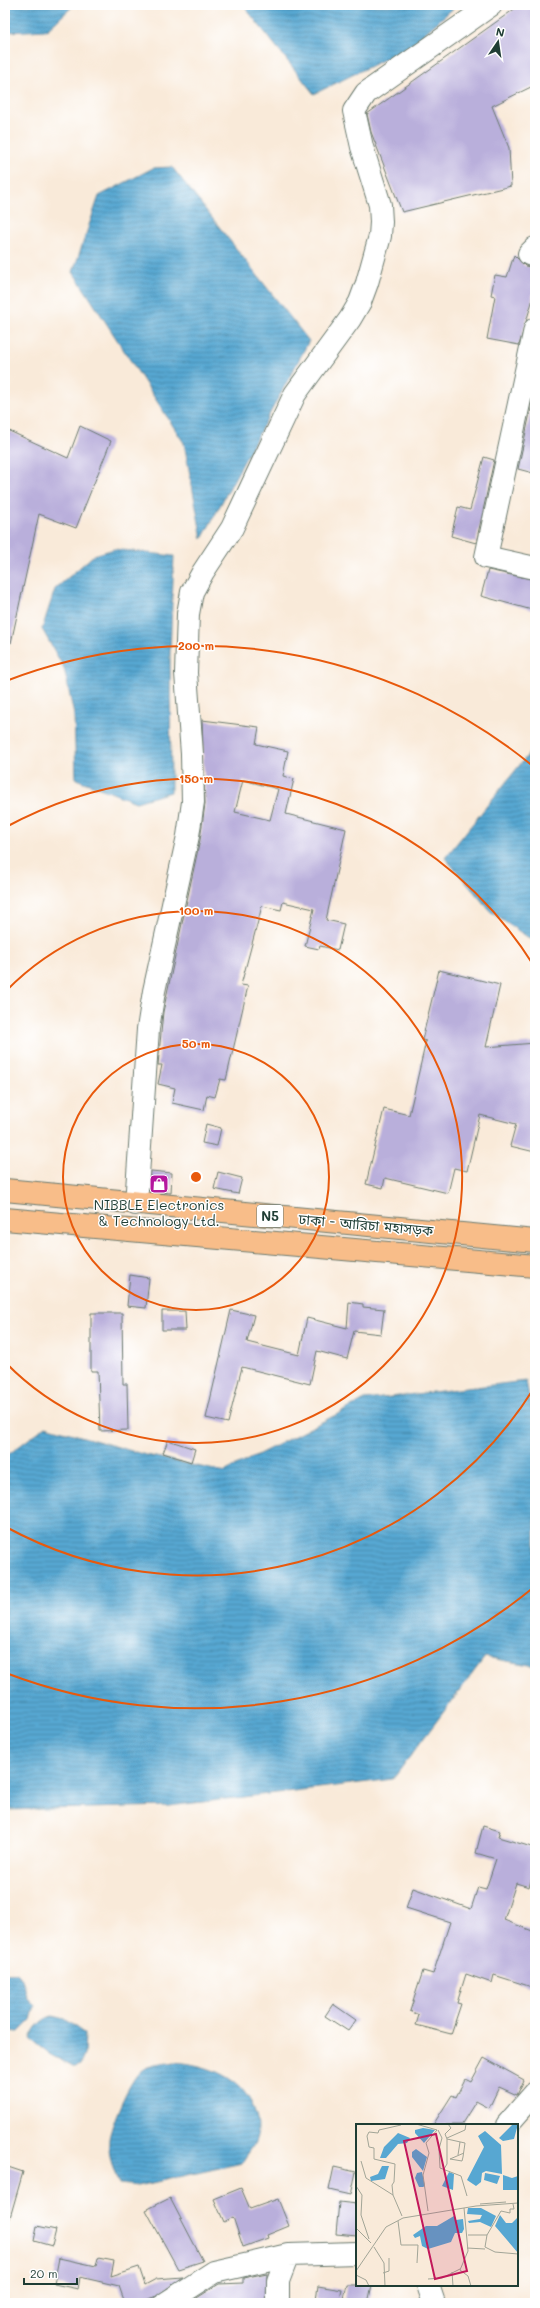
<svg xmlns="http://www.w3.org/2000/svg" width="540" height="2308" font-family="Mali,'Noto Sans Bengali',sans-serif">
<defs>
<pattern id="water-rules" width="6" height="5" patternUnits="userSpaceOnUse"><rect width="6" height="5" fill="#57a7d2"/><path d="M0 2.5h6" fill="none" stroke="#4789ab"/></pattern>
</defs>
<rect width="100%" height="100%" fill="#fff"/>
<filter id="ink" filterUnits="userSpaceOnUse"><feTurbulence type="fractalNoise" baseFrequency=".025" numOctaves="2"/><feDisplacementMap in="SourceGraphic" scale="8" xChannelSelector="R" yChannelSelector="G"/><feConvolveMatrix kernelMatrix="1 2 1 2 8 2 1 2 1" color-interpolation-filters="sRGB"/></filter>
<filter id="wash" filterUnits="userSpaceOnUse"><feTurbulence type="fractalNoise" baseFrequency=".012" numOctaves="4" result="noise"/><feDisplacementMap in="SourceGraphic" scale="16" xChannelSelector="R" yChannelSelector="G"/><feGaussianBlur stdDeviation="0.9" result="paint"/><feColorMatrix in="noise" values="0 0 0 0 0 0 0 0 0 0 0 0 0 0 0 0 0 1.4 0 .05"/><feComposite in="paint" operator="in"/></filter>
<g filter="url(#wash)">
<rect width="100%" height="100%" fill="#f9ead9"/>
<path fill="url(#water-rules)" stroke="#3b7283" d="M 5,5 L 74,5 L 47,30 L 5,32 Z
M 243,5 L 457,5 L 409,47 L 314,94 Z
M 172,167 L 309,341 L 202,539 L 184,443 L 73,272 L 99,196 L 153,168 Z
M 114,549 L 174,556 L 170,653 L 171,792 L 136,802 L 76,779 L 74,715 L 64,668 L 42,629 L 55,589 L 94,555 Z
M 535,746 L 535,942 L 492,913 L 445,858 Z
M 526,1381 L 535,1426 L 535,1666 L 485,1657 L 393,1779 L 169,1806 L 5,1810 L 5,1457 L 46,1426 L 142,1454 L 224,1472 L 365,1400 Z
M 17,1973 L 22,1979 L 27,1997 L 35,2006 L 31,2020 L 19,2032 L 5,2031 L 5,1974 Z
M 52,2016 L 64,2019 L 85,2034 L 84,2055 L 80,2065 L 74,2067 L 49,2054 L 30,2039 C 34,2028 40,2020 52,2016 Z
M 175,2062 C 209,2065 246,2078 256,2115 C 258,2122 259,2131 256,2139 C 254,2147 246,2155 242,2163 L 138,2186 L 119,2184 C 113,2170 108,2155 109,2139 C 111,2125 130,2078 142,2070 C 151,2064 164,2064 175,2062 Z"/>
<g id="blocks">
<path fill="#b9afdb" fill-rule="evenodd" d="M 520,5 L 535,5 L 535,85 L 492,106 L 509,148 L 511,186 L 402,212 L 371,132 L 367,114 Z
M 514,255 L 525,266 L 535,268 L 532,302 L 519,345 L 487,339 L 495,296 L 491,295 L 495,275 L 507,277 Z
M 535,390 L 535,463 L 533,473 L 518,469 Z
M 80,426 L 111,441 L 76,528 L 39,514 L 11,643 L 5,642 L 5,429 L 68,458 Z
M 484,457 L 494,460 L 476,543 L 451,536 L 458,507 L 470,510 Z
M 488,570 L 535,580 L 535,597 L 532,610 L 481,596 Z
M 202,720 L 259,727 L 256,744 L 288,751 L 283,776 L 294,779 L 286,814 L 346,829 L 326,920 L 344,924 L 338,950 L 320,946 L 319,949 L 305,946 L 314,909 L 283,902 L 281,910 L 262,906 L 241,985 L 248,986 L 226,1080 L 220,1079 L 215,1097 L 207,1095 L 204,1110 L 172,1103 L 175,1088 L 158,1084 L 162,1065 L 158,1065 L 163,1012 L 200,840 L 205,804 ZM 243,780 L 278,789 L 270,820 L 235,812 Z
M 439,970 L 500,985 L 486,1047 L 535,1043 L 535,1152 L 510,1146 L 516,1124 L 480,1115 L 467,1171 L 454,1168 L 448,1193 L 385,1178 L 383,1188 L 366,1184 L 384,1109 L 409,1115 L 426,1041 L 422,1040 Z
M 206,1124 L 221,1128 L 217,1146 L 202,1143 Z
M 151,1171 L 172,1173 L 171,1193 L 149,1191 Z
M 218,1172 L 242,1178 L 238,1194 L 214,1189 Z
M 130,1275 L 149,1278 L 146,1308 L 127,1306 Z
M 349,1302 L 363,1304 L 363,1307 L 384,1309 L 381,1334 L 354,1331 L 347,1359 L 317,1351 L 310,1384 L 242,1367 L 228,1423 L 206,1418 L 231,1310 L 254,1315 L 247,1342 L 299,1355 L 307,1318 L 347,1328 Z
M 162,1311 L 185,1311 L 186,1330 L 162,1330 Z
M 91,1313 L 122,1313 L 123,1384 L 127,1384 L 128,1430 L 100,1431 L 98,1371 L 91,1371 Z
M 168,1440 L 195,1449 L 191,1462 L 163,1453 Z
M 483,1826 L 500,1831 L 498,1837 L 535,1848 L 535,1868 L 529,1887 L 516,1883 L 504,1920 L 535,1932 L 535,1988 L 494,1975 L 492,1983 L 466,1974 L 457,2003 L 461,2004 L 451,2034 L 416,2025 L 419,2015 L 410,2011 L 423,1971 L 433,1974 L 450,1922 L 406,1908 L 413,1888 L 471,1909 L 478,1887 L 486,1889 L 496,1859 L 476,1853 Z
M 333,2004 L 356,2020 L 348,2031 L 325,2016 Z
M 484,2058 L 524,2080 L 517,2095 L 499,2087 L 489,2108 L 476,2101 L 461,2125 L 433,2125 L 452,2095 L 456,2097 L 465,2079 L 471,2082 Z
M 5,2166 L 23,2172 L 9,2221 L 5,2220 Z
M 334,2167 L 356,2172 L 351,2195 L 329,2190 Z
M 241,2188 L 250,2209 L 278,2199 L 289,2226 L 267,2235 L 268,2238 L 243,2247 L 233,2217 L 224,2222 L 214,2199 Z
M 170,2198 L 203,2261 L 178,2269 L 146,2210 Z
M 339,2202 L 357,2204 L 357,2236 L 336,2234 Z
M 37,2226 L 56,2230 L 52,2246 L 34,2241 Z
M 59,2258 L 96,2266 L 98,2258 L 114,2261 L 111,2276 L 139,2267 L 145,2285 L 156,2279 L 183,2277 L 155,2297 L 136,2303 L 125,2303 L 119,2286 L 80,2277 L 78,2289 L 54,2284 Z
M 267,2273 L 266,2302 L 189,2303 L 219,2284 L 243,2283 L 243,2278 Z
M 347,2285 L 372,2285 L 368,2303 L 344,2299 Z
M 318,2286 L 342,2290 L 339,2303 L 316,2299 Z"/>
</g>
</g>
<g filter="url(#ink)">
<use href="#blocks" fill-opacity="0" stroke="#6b7a6e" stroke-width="1"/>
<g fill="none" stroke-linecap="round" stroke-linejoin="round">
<g stroke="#6b7a6e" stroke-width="24">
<path id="minor" d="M 535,248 L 529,254 L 535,256
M 535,329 L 486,557 L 535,568
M 136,1204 L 148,1029 L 154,991 L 188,836 L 193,802 L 192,754 L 186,673 L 188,614 L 192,592 L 203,572 L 232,528 L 295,394 L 350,319 L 360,302 L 367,283 L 380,236 L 381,222 L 380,205 L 362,147 L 354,111 L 366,93 L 491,5
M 507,2125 L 535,2093
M 428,2285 L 434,2303
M 166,2303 L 214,2272 L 288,2255 L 357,2253
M 278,2303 L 278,2281 L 288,2255"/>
</g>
<g stroke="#6b7a6e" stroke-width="24">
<path id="highway" d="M 5,1190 L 535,1241
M 5,1219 L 535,1266"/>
</g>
<use href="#minor" stroke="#fff" stroke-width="22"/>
<use href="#highway" stroke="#f8bd89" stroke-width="22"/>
</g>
</g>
<g fill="none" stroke="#e8590c" stroke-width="2">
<circle cx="196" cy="1177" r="133"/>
<path d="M6 991A266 266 0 1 1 6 1363"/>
<path d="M534 1388A398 398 0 0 1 6 1527M6 827A398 398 0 0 1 534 966"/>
<path d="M534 1587A531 531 0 0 1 6 1673M6 681A531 531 0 0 1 534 767"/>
</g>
<defs>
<g id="shop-square" transform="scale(1)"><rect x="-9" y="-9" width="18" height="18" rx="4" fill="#b5179e" stroke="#fff"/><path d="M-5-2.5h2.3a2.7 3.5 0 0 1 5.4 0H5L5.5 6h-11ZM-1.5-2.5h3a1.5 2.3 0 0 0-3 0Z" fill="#fff"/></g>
</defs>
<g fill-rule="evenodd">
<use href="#shop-square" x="159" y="1184"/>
</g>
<g text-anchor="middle" stroke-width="3" stroke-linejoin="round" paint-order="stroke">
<rect fill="#fff" stroke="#627771" stroke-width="1" x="257" y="1205" width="26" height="22" rx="3"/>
<g font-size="13" font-weight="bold" fill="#1f3d34">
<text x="270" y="1221">N5</text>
</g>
<g font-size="14" fill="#1f3d34" stroke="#fff">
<text x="159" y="1210">NIBBLE Electronics<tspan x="159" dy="16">&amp; Technology Ltd.</tspan></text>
</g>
<g font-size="14" fill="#1f3d34" stroke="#fff">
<text transform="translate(366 1225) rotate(5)" y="5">ঢাকা - আরিচা মহাসড়ক</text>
</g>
</g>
<g transform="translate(356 2124)">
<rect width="162" height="162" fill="#f9ead9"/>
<path d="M 157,0 L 162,0 L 158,15 L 147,17 L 143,14 ZM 67,4 L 79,6 L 68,19 L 59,9 L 59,6 ZM 129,7 L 145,21 L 146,50 L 130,47 L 126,49 L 125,58 L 120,62 L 111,56 L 128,23 L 122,12 ZM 42,9 L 54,14 L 51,19 L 42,20 L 30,34 L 24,34 L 28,23 ZM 60,25 L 71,33 L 67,47 L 56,33 L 56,28 ZM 26,42 L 33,42 L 29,55 L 15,57 L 14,53 L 22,50 ZM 66,48 L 69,62 L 67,63 L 63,63 L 59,54 L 61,49 ZM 93,48 L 98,50 L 97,66 L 86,62 ZM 129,49 L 144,52 L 141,60 L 128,56 ZM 147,51 L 156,54 L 162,52 L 162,66 L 147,66 ZM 112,84 L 125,84 L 140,92 L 135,103 L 124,98 L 113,99 L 112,97 L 124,95 L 126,91 L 111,90 ZM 144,91 L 150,99 L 156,99 L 162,93 L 162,129 L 139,102 ZM 98,92 L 100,96 L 107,95 L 108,105 L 106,109 L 99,109 L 95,118 L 72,125 L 66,122 L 64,112 L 59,114 L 57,111 L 70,102 L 81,102 Z" fill="#57a7d2"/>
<path fill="none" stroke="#a2a597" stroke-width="1" d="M 60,0 L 81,6 L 70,19 L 73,29 L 67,51 L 72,87M 92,0 L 95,4 L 89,10 L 91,15 L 109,19 L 107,33 L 106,37 L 94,35 L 108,29M 82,6 L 86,14 L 83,25 L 84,44 L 105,52 L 111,72M 91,14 L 109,6 L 110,0M 102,31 L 104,18M 5,37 L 10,54 L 37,71 L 46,92M 88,45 L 91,40 L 91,15M 0,62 L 6,71 L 5,91 L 13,115M 37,71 L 36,61 L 38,58 L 39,40 L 18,35 L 18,24 L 13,23 L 11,12 L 13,8 L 22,9 L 23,6 L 45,1M 124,80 L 150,78M 157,80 L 158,85 L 154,85 L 154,89 L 145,87 L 131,111 L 129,123 L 139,128 L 162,130M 108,84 L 112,127 L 104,146 L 112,152 L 115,162M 42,97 L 45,121 L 62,121 L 61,139M 0,104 L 15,119M 112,111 L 131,111M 18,123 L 28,139 L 29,162M 111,124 L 129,125M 0,147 L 30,103 L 47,94 L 120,82 L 162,79M 96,148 L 97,162M 27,149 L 33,147 L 33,134M 0,151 L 10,156 L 13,162M 72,155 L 86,154 L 104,145"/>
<path fill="#c2185b" fill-opacity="0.15" stroke="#c2185b" stroke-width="2" d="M 80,10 L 111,147 L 79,155 L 48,17 Z"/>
<rect width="162" height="162" fill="none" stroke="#1f3d34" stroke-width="2"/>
</g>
<circle cx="196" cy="1177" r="6" fill="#e8590c" stroke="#fff" stroke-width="2"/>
<g font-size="12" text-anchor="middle" font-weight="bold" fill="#e8590c" stroke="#fff" stroke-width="3" stroke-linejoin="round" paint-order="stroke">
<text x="196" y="650">200 m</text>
<text x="196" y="783">150 m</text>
<text x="196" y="915">100 m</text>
<text x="196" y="1048">50 m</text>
</g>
<rect width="540" height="2308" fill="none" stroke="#fff" stroke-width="20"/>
<g transform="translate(498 42) rotate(13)" stroke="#ffffff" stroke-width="3" paint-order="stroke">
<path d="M0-3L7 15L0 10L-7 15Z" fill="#1f3d34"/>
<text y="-6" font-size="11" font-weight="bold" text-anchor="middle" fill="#1f3d34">N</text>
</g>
<path d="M24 2278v6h53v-6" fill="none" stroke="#1f3d34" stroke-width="2"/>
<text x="30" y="2278" font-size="12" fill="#1f3d34" stroke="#ffffff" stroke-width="3" paint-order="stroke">20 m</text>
</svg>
